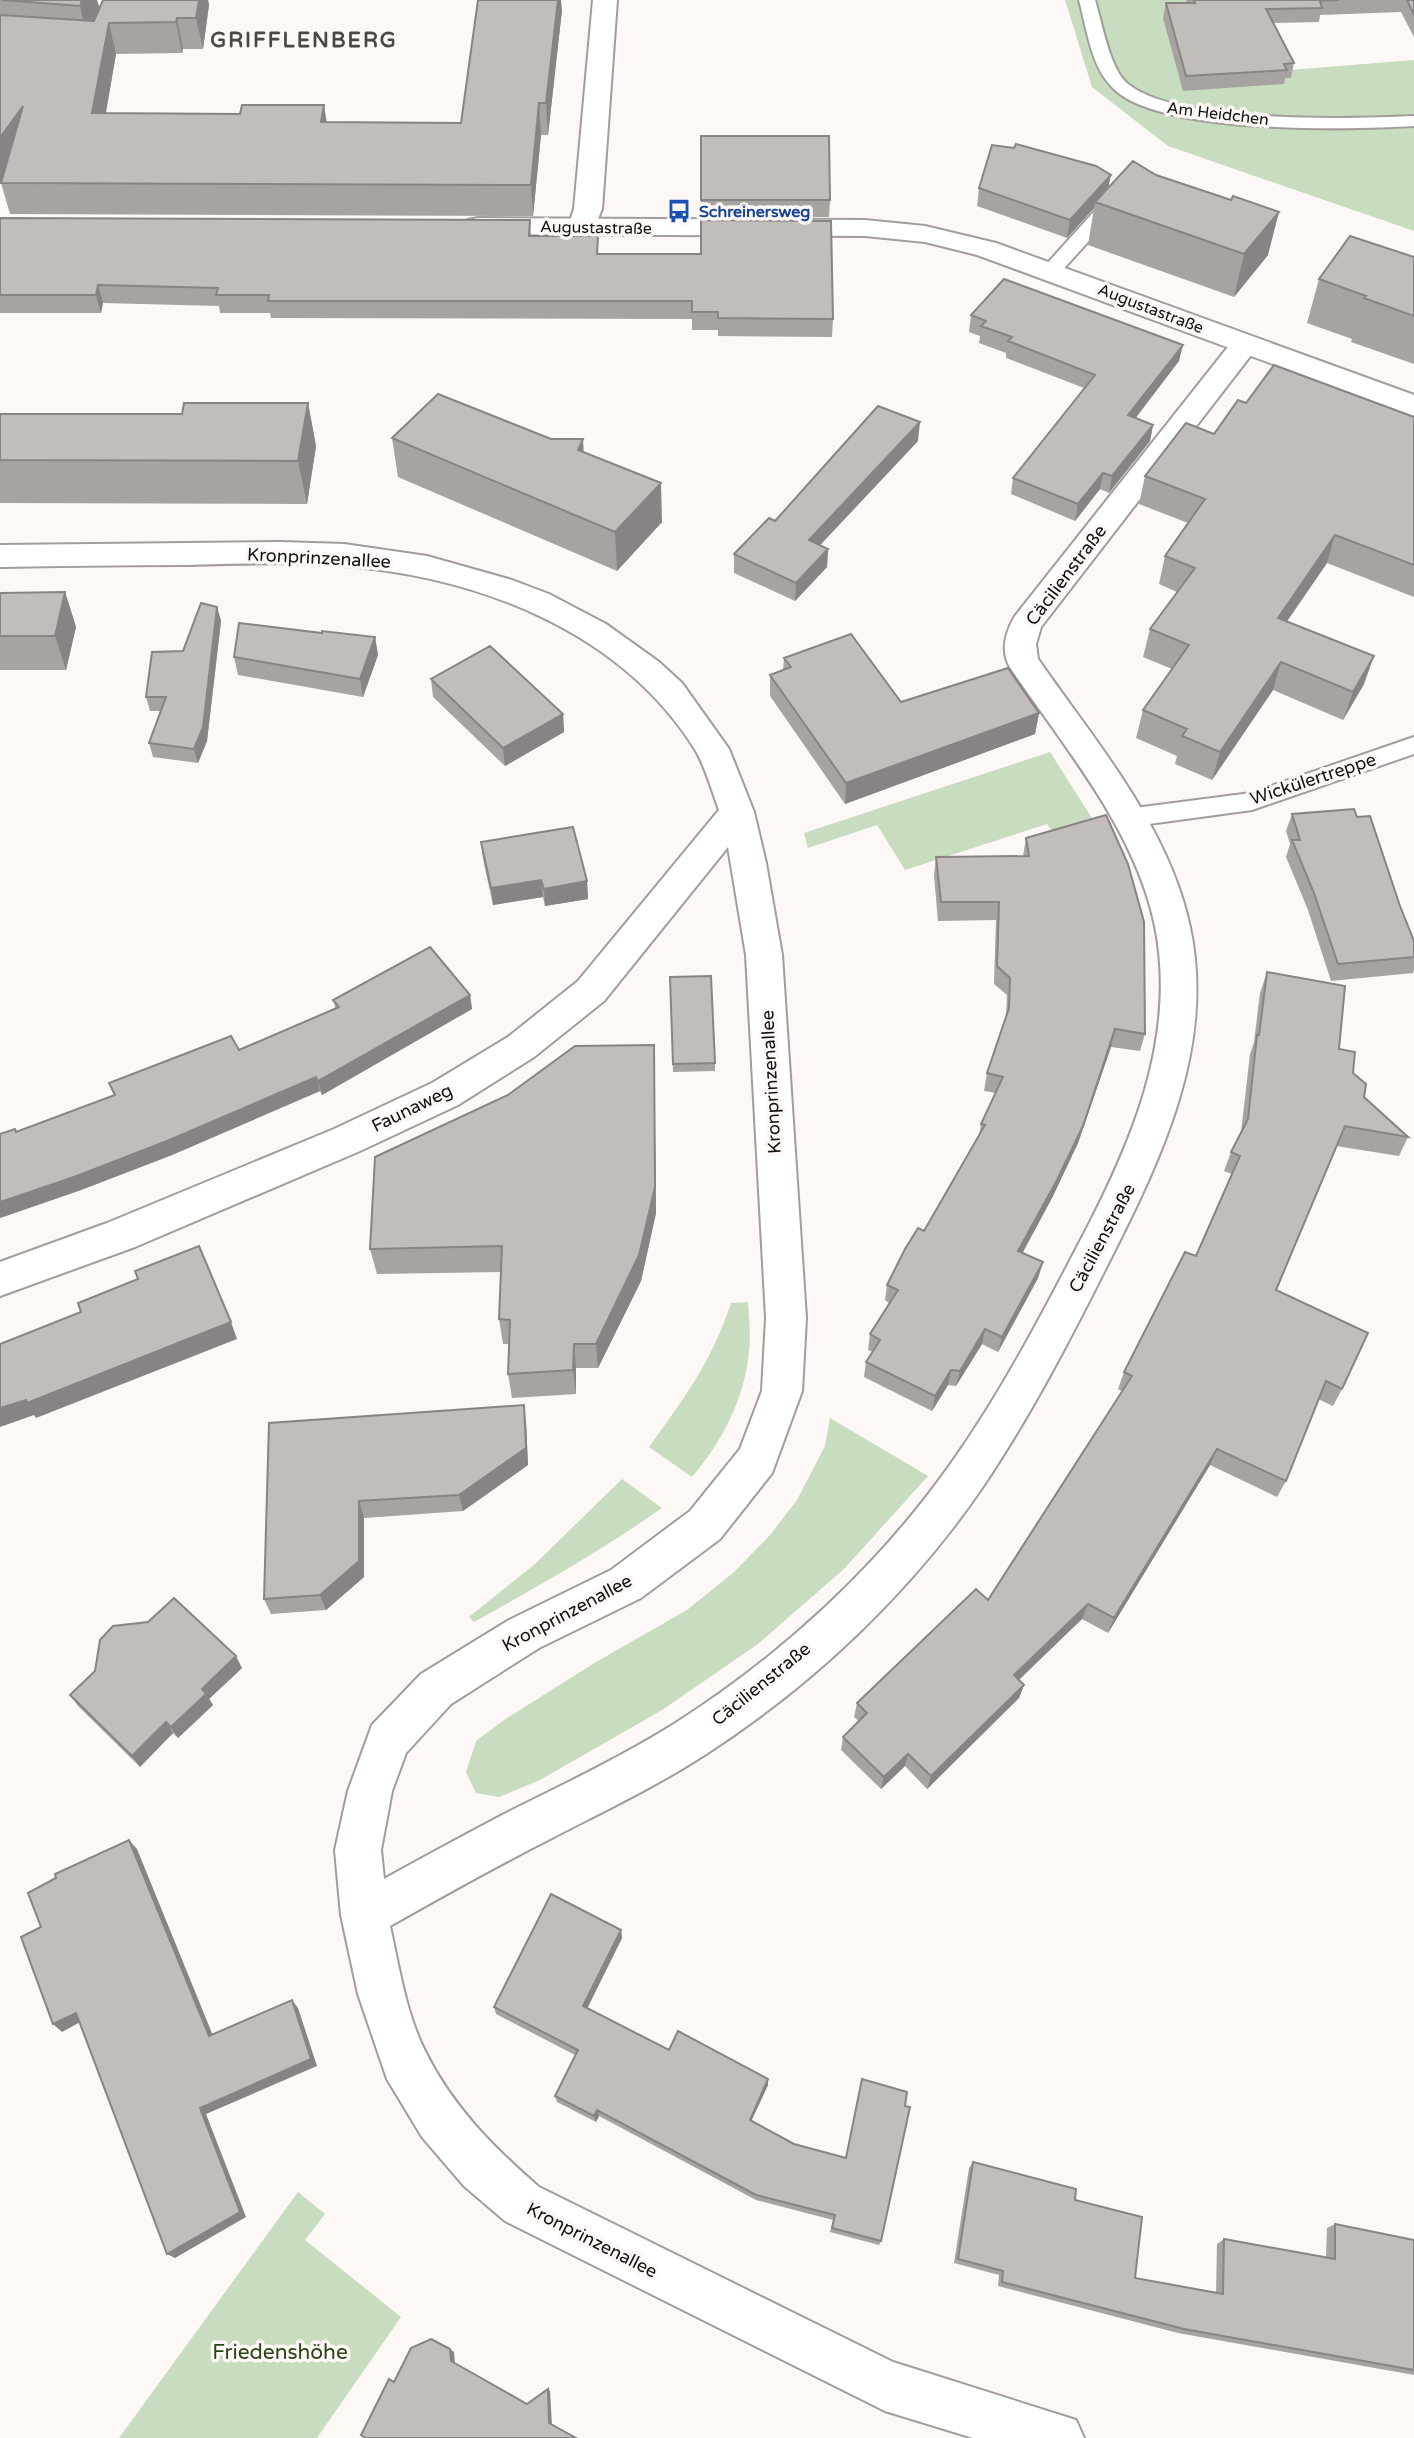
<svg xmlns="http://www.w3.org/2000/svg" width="1414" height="2438" font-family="'Varela Round',sans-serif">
<rect width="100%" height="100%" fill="#fdf7f5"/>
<path fill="#c8dcbf" d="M 1065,0 L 1187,0 L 1215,76 L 1414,60 L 1414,231 L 1168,146 L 1092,87 Z
M 1050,752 L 1102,834 L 1062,845 L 1047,824 L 905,870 L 877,825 L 808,848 L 804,833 Z
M 748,1302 C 749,1318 751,1335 749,1351 C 745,1398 722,1442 692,1477 L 649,1447 C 685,1397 711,1363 731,1303 Z
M 830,1418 L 928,1476 L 844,1569 L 758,1644 L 662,1710 L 540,1780 L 499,1797 L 476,1793 L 466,1772 L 476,1741 L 504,1720 L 596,1662 L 687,1610 L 734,1572 L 770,1535 L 797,1500 L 825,1446 Z
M 622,1479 L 662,1508 C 602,1550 539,1586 474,1622 L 469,1617 L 535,1564 Z
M 298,2192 L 325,2214 L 305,2240 L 401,2317 L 317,2438 L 119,2438 Z"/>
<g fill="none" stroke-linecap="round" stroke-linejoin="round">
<g stroke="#a29d9a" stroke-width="4">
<path id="service" d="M 1079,0 L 1095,0 C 1102,23 1110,70 1128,84 C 1178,124 1350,119 1414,116 L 1414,126 C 1350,130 1159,134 1114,89 C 1091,68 1087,29 1079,0 Z
M 1116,193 L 1125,199 L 1123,203 L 1058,275 L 1044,275 L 1041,271 L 1044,267 L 1109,195 Z
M 1414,737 L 1414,754 L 1252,810 L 1127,827 L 1119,824 L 1115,818 L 1119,812 L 1127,809 L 1251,793 Z"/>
</g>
<g stroke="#a29d9a" stroke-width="4">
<path id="minor" d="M 593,0 L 617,0 L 602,209 L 592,233 L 582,235 L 572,233 L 568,227 L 574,209 Z
M 1245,335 L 1255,338 L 1259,344 L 1255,350 L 1041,627 L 1036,644 L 1038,659 C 1095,741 1169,827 1190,927 C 1215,1043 1164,1153 1113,1254 C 1073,1334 1032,1414 982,1488 C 910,1593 813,1685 706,1754 C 657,1786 604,1811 552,1838 C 497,1866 443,1896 390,1926 C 399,1967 406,2013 425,2051 C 452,2106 494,2148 539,2187 L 893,2362 L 1076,2420 L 1084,2438 L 973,2438 L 885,2411 L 505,2221 L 464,2186 L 422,2137 L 387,2079 L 358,1994 L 341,1915 L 335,1850 L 348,1791 L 372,1725 L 421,1674 L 509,1620 L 611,1570 L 690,1511 L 740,1449 L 762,1391 L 766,1318 L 746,955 L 728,847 L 604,1001 L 534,1057 L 458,1105 L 360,1151 L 135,1247 L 0,1296 L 0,1262 L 107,1223 L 334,1129 L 432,1083 L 508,1037 L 578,981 L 719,810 C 712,791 706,769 696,751 C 622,631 479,577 344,566 C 291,561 238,564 185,565 C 123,565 62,566 0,567 L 0,545 L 281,542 L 344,544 L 427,556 L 512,580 L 549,594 L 606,624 L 659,662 L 682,683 L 729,749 L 754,812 L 766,863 L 782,955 L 806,1318 L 802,1391 L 772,1473 L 720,1539 L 641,1598 L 539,1648 L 451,1704 L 406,1753 L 392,1791 L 381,1850 L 384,1879 C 428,1855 473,1830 518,1807 C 571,1781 624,1755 674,1724 C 781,1656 879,1566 952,1462 C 1000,1394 1039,1320 1077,1247 C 1129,1149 1178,1040 1155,926 C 1135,830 1065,748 1011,669 C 1000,652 1005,633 1015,616 L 1235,338 Z"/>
</g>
<g stroke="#a29d9a" stroke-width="4">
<path id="tertiary" d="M 478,218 L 865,220 L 925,226 L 996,243 L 1414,395 L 1414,416 L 977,255 L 925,242 L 865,236 L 478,234 L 468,232 L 464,226 L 468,220 Z"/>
</g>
<use href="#service" fill="#fff" fill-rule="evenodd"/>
<use href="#minor" fill="#fff" fill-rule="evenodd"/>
<use href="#tertiary" fill="#fff" fill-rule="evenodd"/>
</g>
<path fill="#a7a3a1" d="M 0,0 L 97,0 L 99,7 L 93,21 L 94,21 L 103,0 L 208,0 L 209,5 L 203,49 L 183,49 L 182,53 L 116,54 L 106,113 L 326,122 L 461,123 L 562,10 L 548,135 L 541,135 L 533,216 L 10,214 L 1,183 L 1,181 L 0,183 Z
M 1186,0 L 1414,0 L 1414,37 L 1401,12 L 1320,15 L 1319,22 L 1274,23 L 1294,63 L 1291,78 L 1285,78 L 1284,84 L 1183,91 L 1163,18 L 1166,3 L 1187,3 Z
M 701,136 L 830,200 L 829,217 L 701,217 Z
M 979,188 L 1109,188 L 1268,255 L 1234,297 L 1088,245 L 1094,208 L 1067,238 L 977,206 Z
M 0,218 L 530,220 L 531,236 L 833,319 L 832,337 L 718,336 L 718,330 L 692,330 L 692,319 L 271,318 L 270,313 L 220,313 L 219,306 L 103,303 L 101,313 L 0,313 Z
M 1414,257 L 1414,364 L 1351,342 L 1352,339 L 1307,323 L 1319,279 Z
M 971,315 L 1179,361 L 1135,418 L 1153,425 L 1150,441 L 1109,493 L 1100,489 L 1075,521 L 1011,494 L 1013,478 L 1084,388 L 1006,358 L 1006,353 L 979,343 L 980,336 L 969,332 Z
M 308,403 L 316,446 L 307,504 L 0,503 L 0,414 L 182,414 Z
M 1246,403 L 1414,417 L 1414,597 L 1327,563 L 1287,621 L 1364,684 L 1343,720 L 1273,690 L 1212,780 L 1175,764 L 1177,756 L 1136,738 L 1143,710 L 1172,669 L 1143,657 L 1150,629 L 1177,592 L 1159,584 L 1165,556 L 1188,523 L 1139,504 L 1145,476 L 1214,434 Z
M 392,438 L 583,452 L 662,522 L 617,571 L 398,477 Z
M 918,441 L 820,545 L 828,549 L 827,567 L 795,601 L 734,573 L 734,554 L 775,521 Z
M 65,592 L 76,627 L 66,670 L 0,670 L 0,593 Z
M 217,607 L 221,621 L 207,741 L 198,763 L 153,757 L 149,743 L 161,711 L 150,711 L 146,697 L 183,651 Z
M 375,637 L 378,655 L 363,697 L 238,675 L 234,657 Z
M 784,658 L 901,702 L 1039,713 L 1035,734 L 845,804 L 770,696 L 770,675 L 783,670 Z
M 431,679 L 563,714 L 564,732 L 505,766 L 433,697 Z
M 1292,814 L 1400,906 L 1414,941 L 1414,970 L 1413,973 L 1331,981 L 1308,910 L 1286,857 L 1290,844 L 1286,831 Z
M 1026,838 L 1145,1034 L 1140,1051 L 1111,1047 L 1078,1143 L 1053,1196 L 1022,1253 L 1043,1262 L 1038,1278 L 998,1352 L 982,1344 L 956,1386 L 948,1385 L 932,1411 L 864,1377 L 866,1362 L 873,1352 L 868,1350 L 870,1334 L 889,1303 L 885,1300 L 887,1285 L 924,1231 L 979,1136 L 981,1124 L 996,1093 L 984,1091 L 987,1073 L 1006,1017 L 1007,995 L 994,984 L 996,920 L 938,921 L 934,876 L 936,857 L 1023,856 Z
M 481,842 L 587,881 L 588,899 L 545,906 L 543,897 L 493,905 L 483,859 Z
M 1267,972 L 1339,1049 L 1353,1073 L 1364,1097 L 1408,1137 L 1399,1156 L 1336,1146 L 1276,1290 L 1342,1389 L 1333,1406 L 1318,1399 L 1286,1481 L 1277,1497 L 1210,1465 L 1108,1633 L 1082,1619 L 1019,1680 L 1024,1685 L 1019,1698 L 927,1789 L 905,1766 L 881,1789 L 841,1750 L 843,1737 L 859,1721 L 854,1717 L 857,1703 L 988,1600 L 1123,1392 L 1118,1389 L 1124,1372 L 1196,1256 L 1232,1174 L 1224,1171 L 1231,1152 L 1241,1132 L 1250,1054 L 1254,1042 L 1260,993 Z
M 670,977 L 715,1063 L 715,1071 L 673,1072 Z
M 470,995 L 472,1009 L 322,1095 L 320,1091 L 172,1155 L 81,1190 L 0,1218 L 0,1134 L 16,1132 L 114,1095 L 109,1083 L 239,1050 L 336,1009 L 333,1000 Z
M 654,1045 L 656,1213 L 641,1281 L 598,1368 L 576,1368 L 576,1394 L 512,1398 L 508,1374 L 509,1344 L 503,1344 L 499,1319 L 501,1272 L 377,1274 L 370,1249 Z
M 526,1422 L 528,1465 L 463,1511 L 364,1518 L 364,1577 L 326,1610 L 271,1614 L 264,1599 L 269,1423 Z
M 242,1668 L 209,1699 L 213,1705 L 178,1738 L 173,1733 L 140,1767 L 78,1706 L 70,1695 Z
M 621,1930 L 622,1938 L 587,2008 L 669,2050 L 768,2085 L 751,2121 L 794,2144 L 846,2158 L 862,2079 L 881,2241 L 879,2245 L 830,2232 L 833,2220 L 756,2200 L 599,2116 L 596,2122 L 557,2102 L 555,2096 L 575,2055 L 496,2014 L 494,2007 Z
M 973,2162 L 1075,2200 L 1135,2278 L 1216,2292 L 1217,2244 L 1224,2239 L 1326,2258 L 1327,2228 L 1335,2224 L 1414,2240 L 1414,2375 L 1178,2333 L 998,2286 L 999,2275 L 954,2263 L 969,2168 Z"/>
<path fill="#888483" d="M 82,0 L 97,0 L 99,7 L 87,37 L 80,6 Z
M 199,0 L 208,0 L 209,5 L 203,49 L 196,18 Z
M 558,0 L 561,0 L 562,10 L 548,135 L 546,103 Z
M 177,18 L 183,49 L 182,53 L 176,22 Z
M 109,23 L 116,54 L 100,145 L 92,113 Z
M 539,103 L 541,135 L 533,216 L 531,185 Z
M 324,105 L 329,137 L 321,122 Z
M 23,106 L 32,138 L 0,183 L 0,138 Z
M 1111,175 L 1107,194 L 1095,202 L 1094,208 L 1067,238 L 1070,220 Z
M 1279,212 L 1268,255 L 1234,297 L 1244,254 Z
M 98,285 L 103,303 L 101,313 L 96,295 Z
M 1183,345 L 1179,361 L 1125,432 L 1128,415 Z
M 308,403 L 316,446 L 307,504 L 298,461 Z
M 920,422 L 918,441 L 808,558 L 809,540 Z
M 1153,425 L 1150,441 L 1109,493 L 1112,476 Z
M 583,439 L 585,478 L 578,450 Z
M 1103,473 L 1100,489 L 1075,521 L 1078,504 Z
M 661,483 L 662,522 L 617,571 L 615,532 Z
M 1335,535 L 1327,563 L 1270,646 L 1278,618 Z
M 828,549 L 827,567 L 795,601 L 796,583 Z
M 65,592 L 76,627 L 66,670 L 55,636 Z
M 217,607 L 221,621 L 207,741 L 198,763 L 194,749 Z
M 375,637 L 378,655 L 363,697 L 360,679 Z
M 1374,656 L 1364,684 L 1343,720 L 1353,692 Z
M 1281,662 L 1273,690 L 1212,780 L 1220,752 Z
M 1039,713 L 1035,734 L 845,804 L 846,783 Z
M 563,714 L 564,732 L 505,766 L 503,748 Z
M 541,880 L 543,897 L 493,905 L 491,888 Z
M 587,881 L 588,899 L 545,906 L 544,889 Z
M 470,995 L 472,1009 L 322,1095 L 318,1081 Z
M 1115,1029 L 1111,1047 L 1078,1143 L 1053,1196 L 1015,1267 L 1018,1251 Z
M 654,1045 L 656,1213 L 641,1281 L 598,1368 L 596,1344 Z
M 316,1077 L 320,1091 L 172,1155 L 81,1190 L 0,1218 L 0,1202 Z
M 1043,1262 L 1038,1278 L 998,1352 L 1002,1337 Z
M 231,1322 L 237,1339 L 36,1418 L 34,1415 L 0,1427 L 0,1408 Z
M 985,1329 L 982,1344 L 956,1386 L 960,1371 Z
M 574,1344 L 576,1368 L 576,1394 L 573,1370 Z
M 951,1370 L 948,1385 L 932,1411 L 935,1396 Z
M 524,1405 L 526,1422 L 528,1465 L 463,1511 L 459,1495 Z
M 1217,1449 L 1210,1465 L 1108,1633 L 1114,1618 Z
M 359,1501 L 364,1518 L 364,1577 L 326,1610 L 320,1595 Z
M 1088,1604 L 1082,1619 L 1009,1689 L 1014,1675 Z
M 236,1656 L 242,1668 L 209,1699 L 213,1705 L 178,1738 L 171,1727 L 202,1689 Z
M 1024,1685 L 1019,1698 L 927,1789 L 931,1776 Z
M 166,1722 L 173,1733 L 140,1767 L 132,1756 Z
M 908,1754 L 905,1766 L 881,1789 L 884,1777 Z
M 129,1840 L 137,1849 L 216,2043 L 209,2036 Z
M 621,1930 L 622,1938 L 585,2013 L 583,2006 Z
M 292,2000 L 298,2008 L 317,2066 L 206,2114 L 246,2217 L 175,2258 L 167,2254 L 200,2108 Z
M 76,2013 L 84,2020 L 62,2032 L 53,2024 Z
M 768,2079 L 768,2085 L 749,2126 L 750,2120 Z
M 597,2110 L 599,2116 L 596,2122 L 594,2116 Z
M 450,2349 L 454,2352 L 455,2365 L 451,2361 Z
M 548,2389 L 550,2391 L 552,2426 L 549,2423 Z"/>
<path fill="#c2bdbb" stroke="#888483" stroke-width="2" d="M 2,0 L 82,0 L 80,6 Z
M 103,0 L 199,0 L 196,18 L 177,18 L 176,22 L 109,23 L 92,113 L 240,114 L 242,105 L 324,105 L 321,122 L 461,123 L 478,0 L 558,0 L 546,103 L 539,103 L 531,185 L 1,183 L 23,106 L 0,138 L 0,15 L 94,21 Z
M 1194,0 L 1339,0 L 1320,1 L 1322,8 L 1266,9 L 1294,63 L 1284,64 L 1287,70 L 1186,76 L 1166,3 L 1195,3 Z
M 1407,0 L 1414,0 L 1414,15 Z
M 701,136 L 829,136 L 830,200 L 701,200 Z
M 1016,144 L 1096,166 L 1111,175 L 1070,220 L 979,188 L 992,145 L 1014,148 Z
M 1133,161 L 1156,175 L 1231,200 L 1233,196 L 1279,212 L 1244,254 L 1095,202 Z
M 0,218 L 530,220 L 529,236 L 598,236 L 597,254 L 701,254 L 701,220 L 831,221 L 833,319 L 718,318 L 718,312 L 692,312 L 692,301 L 268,301 L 269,295 L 216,295 L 218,288 L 98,285 L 96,295 L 0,295 Z
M 1350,236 L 1414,257 L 1414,316 L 1364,298 L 1366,296 L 1319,279 Z
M 1004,279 L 1183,345 L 1128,415 L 1153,425 L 1112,476 L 1103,473 L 1078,504 L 1013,478 L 1095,375 L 1008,341 L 1012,337 L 981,326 L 986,321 L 971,315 Z
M 1274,365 L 1414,417 L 1414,565 L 1335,535 L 1278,618 L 1374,656 L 1353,692 L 1281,662 L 1220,752 L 1182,736 L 1187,729 L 1143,710 L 1189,645 L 1150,629 L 1195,568 L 1165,556 L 1205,499 L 1145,476 L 1186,423 L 1214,434 L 1238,400 L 1246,403 Z
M 438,394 L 551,439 L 583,439 L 578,450 L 661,483 L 615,532 L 392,438 Z
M 184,403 L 308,403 L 298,461 L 0,460 L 0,414 L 182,414 Z
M 878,406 L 920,422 L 809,540 L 828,549 L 796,583 L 734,554 L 769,518 L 775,521 Z
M 65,592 L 55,636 L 0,636 L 0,593 Z
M 201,603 L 217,607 L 203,727 L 194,749 L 149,743 L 166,697 L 146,697 L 152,652 L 183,651 Z
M 239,623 L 322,633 L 322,631 L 375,637 L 360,679 L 234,657 Z
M 851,634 L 901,702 L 1008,668 L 1039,713 L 846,783 L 770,675 L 791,667 L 784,658 Z
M 490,646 L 563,714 L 503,748 L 431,679 Z
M 1354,809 L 1357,817 L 1370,816 L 1400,906 L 1414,941 L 1414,957 L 1338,964 L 1314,893 L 1292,840 L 1300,840 L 1292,814 Z
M 1106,815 L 1128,864 L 1144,922 L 1145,1034 L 1115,1029 L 1083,1126 L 1057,1180 L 1018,1251 L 1043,1262 L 1002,1337 L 985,1329 L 960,1371 L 951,1370 L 935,1396 L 866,1362 L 880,1340 L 870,1334 L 898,1290 L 887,1285 L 905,1249 L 918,1228 L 924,1231 L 985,1125 L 981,1124 L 1003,1077 L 987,1073 L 1009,1008 L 1010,978 L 997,966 L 999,902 L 941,902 L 936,857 L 1029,856 L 1026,838 Z
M 573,827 L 587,881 L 544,889 L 541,880 L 491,888 L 481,842 Z
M 430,947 L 470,995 L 318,1081 L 316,1077 L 167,1141 L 74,1177 L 0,1202 L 0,1134 L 15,1129 L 16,1132 L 115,1095 L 109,1083 L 231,1036 L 239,1050 L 339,1007 L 333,1000 Z
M 1267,972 L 1345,986 L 1339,1049 L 1355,1052 L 1353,1073 L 1366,1084 L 1364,1097 L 1408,1137 L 1345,1126 L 1276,1290 L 1368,1333 L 1342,1389 L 1326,1381 L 1286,1481 L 1217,1449 L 1114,1618 L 1088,1604 L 1014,1675 L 1024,1685 L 931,1776 L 908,1754 L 884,1777 L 843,1737 L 867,1713 L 857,1703 L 976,1589 L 988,1600 L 1132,1376 L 1124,1372 L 1185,1252 L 1196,1256 L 1240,1156 L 1231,1152 L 1248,1119 L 1257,1035 L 1259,1035 Z
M 711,976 L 715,1063 L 673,1064 L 670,977 Z
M 654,1045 L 655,1187 L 639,1255 L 596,1344 L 574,1344 L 573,1370 L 508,1374 L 510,1320 L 499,1319 L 502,1246 L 370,1249 L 375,1157 L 508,1095 L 575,1046 Z
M 199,1246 L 231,1322 L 27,1403 L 26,1400 L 0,1408 L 0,1344 L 81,1312 L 78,1303 L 138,1279 L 135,1271 Z
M 524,1405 L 526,1448 L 459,1495 L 359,1501 L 359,1561 L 320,1595 L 264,1599 L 269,1423 Z
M 174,1598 L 236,1656 L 202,1689 L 206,1694 L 171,1727 L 166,1722 L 132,1756 L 70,1695 L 95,1671 L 100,1640 L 113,1626 L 148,1622 Z
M 129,1840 L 209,2036 L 292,2000 L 311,2059 L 200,2108 L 240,2212 L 167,2254 L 76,2013 L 53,2024 L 21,1937 L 41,1927 L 28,1893 L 56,1878 L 55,1874 Z
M 551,1894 L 621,1930 L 583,2006 L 669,2050 L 678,2031 L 768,2079 L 750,2120 L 794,2144 L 846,2158 L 862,2079 L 907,2092 L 905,2106 L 910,2107 L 881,2241 L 832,2228 L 835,2215 L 756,2195 L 597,2110 L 594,2116 L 555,2096 L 578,2050 L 494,2007 Z
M 973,2162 L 1076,2189 L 1075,2200 L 1142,2217 L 1135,2278 L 1223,2294 L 1224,2239 L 1335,2259 L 1335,2224 L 1414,2240 L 1414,2370 L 1184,2329 L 1002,2282 L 1003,2271 L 958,2259 Z
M 431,2339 L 450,2349 L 451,2361 L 527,2404 L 548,2389 L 549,2423 L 576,2438 L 366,2438 L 361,2435 L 389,2379 L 394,2382 L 411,2348 Z"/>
<defs>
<g id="bus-bare" transform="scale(1.89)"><path d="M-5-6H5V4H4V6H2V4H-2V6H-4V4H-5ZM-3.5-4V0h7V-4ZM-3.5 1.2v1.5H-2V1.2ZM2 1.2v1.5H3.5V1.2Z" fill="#1a4fb4" stroke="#fdf7f5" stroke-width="2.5" paint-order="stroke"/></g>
</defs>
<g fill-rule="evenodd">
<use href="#bus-bare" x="679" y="211"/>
</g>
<g text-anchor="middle" stroke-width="7" stroke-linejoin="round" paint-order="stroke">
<g font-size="16" fill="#131110" stroke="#fdf7f5">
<text transform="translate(1218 113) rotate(7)" y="6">Am Heidchen</text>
<text transform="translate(596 227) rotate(1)" y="6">Augustastraße</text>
<text transform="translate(1151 308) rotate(21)" y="6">Augustastraße</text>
</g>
<g font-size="16" font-weight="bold" fill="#164399" stroke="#fdf7f5" text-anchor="start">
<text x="699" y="217">Schreinersweg</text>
</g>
<g font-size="18" fill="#131110" stroke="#fdf7f5">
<text transform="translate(319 558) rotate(3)" y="6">Kronprinzenallee</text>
<text transform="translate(1066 575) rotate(-53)" y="6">Cäcilienstraße</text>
<text transform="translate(1313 779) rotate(-18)" y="6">Wickülertreppe</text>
<text transform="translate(771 1082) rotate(-93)" y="6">Kronprinzenallee</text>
<text transform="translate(412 1108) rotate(-26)" y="6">Faunaweg</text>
<text transform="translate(1102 1238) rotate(-62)" y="6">Cäcilienstraße</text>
<text transform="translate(567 1613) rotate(-28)" y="6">Kronprinzenallee</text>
<text transform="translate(761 1684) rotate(-39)" y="6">Cäcilienstraße</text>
<text transform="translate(592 2240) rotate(27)" y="6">Kronprinzenallee</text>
</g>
<g font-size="21" font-weight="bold" letter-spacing="2" fill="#4b4745" stroke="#fdf7f5">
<text x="304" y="47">GRIFFLENBERG</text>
</g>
<g font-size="21" fill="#264415" stroke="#fdf7f5">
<text x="280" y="2359">Friedenshöhe</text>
</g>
</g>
</svg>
